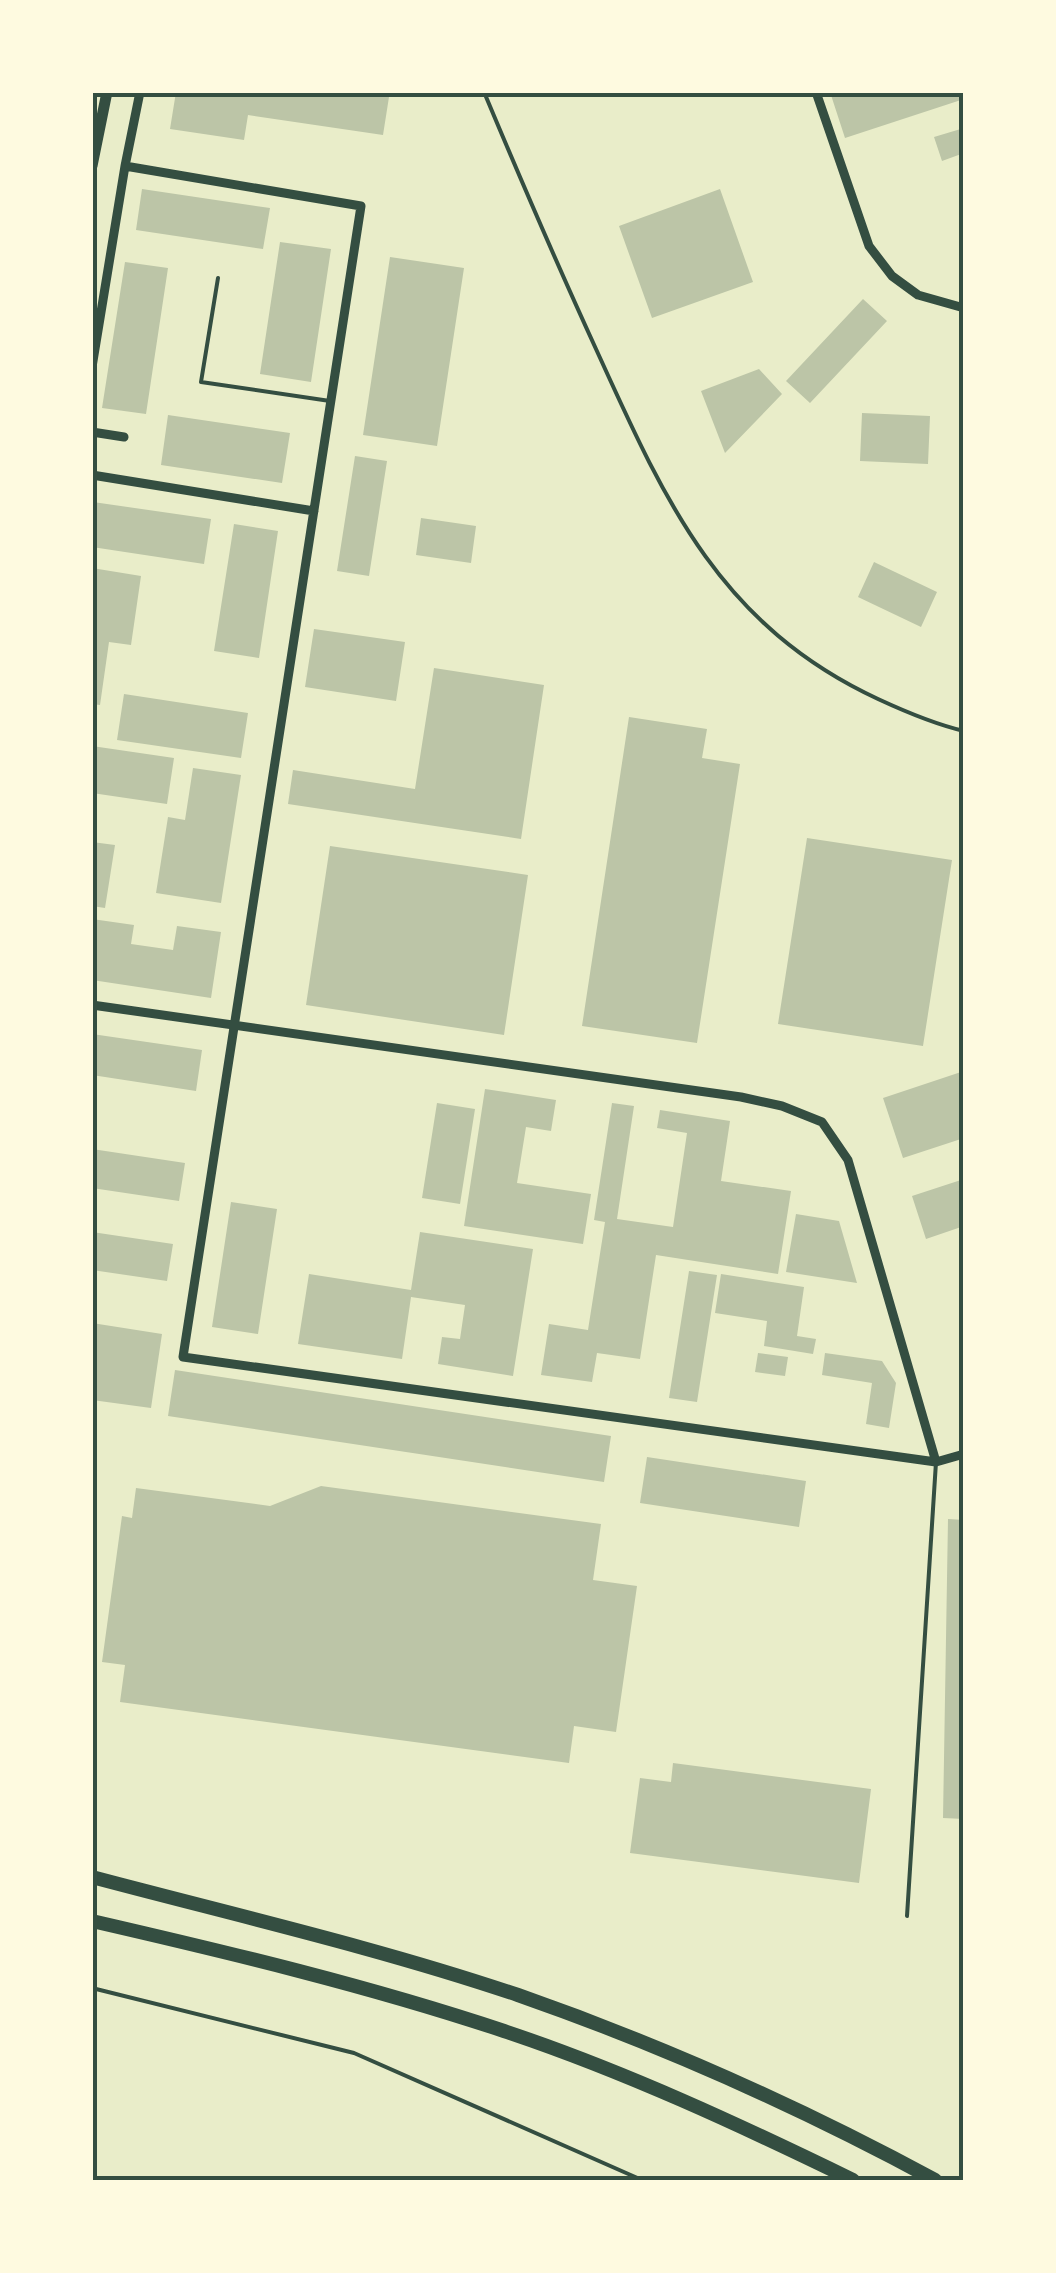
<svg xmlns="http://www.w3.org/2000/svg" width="1056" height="2273" font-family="'Alegreya Sans',sans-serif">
<rect width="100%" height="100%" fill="#e9edc9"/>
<path fill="#bcc5a7" d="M 176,92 L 357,92 L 389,97 L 383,135 L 248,115 L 244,140 L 170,129 Z
M 830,92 L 964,92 L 964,99 L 845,138 Z
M 964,128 L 964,153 L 942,161 L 934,137 Z
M 142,189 L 270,208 L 263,249 L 136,230 Z
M 720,189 L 753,282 L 652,318 L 619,226 Z
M 280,242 L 331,249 L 311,382 L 260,374 Z
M 390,257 L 464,268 L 437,446 L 363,435 Z
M 125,262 L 168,268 L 146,414 L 102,408 Z
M 863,299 L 887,321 L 810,403 L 786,381 Z
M 759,369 L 782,394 L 725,453 L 701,391 Z
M 862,413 L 930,416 L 928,464 L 860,461 Z
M 168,415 L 290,433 L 282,483 L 161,465 Z
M 355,456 L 387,461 L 369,576 L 337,571 Z
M 93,502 L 211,519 L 204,564 L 92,547 Z
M 421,518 L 476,526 L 471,563 L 416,555 Z
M 234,524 L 278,531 L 259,658 L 214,651 Z
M 874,562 L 937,592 L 921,627 L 858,597 Z
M 92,568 L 141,576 L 131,645 L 109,642 L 100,705 L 92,704 Z
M 314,629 L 405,642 L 396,701 L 305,687 Z
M 434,668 L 544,685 L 521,839 L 288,804 L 293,770 L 415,789 Z
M 124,694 L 248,713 L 241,758 L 117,740 Z
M 629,717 L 707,729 L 702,758 L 740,764 L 697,1043 L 582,1026 Z
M 92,746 L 174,758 L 167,804 L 92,793 Z
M 193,768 L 241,775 L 221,903 L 156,893 L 168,817 L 185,820 Z
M 807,838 L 952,860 L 923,1046 L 778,1024 Z
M 92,842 L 115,845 L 105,908 L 92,906 Z
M 330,846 L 528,875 L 504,1035 L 306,1005 Z
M 92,919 L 134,925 L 131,944 L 173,950 L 177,926 L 221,932 L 211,998 L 92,980 Z
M 92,1034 L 202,1050 L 196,1091 L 92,1075 Z
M 964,1071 L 964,1138 L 903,1158 L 883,1098 Z
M 485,1089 L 556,1100 L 551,1131 L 526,1127 L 517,1183 L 591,1194 L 583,1244 L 464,1226 Z
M 437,1103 L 475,1109 L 460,1204 L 422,1198 Z
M 612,1103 L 634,1106 L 617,1219 L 673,1227 L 687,1133 L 657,1128 L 660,1110 L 730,1121 L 721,1181 L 791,1191 L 778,1274 L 656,1255 L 640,1359 L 597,1353 L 592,1382 L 541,1375 L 549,1324 L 588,1330 L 605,1222 L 594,1220 Z
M 92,1149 L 185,1163 L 179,1201 L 92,1188 Z
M 964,1179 L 964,1226 L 926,1239 L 912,1196 Z
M 231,1202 L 277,1209 L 258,1334 L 212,1327 Z
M 796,1214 L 839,1221 L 857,1283 L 786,1272 Z
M 92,1232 L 173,1244 L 167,1281 L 92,1270 Z
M 420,1232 L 533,1249 L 513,1376 L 438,1364 L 442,1337 L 460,1339 L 465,1305 L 411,1297 L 402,1359 L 298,1344 L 309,1274 L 411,1290 Z
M 689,1271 L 717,1275 L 697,1402 L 669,1398 Z
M 721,1274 L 804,1287 L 797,1336 L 816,1339 L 813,1354 L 764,1346 L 767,1321 L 715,1313 Z
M 92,1323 L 162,1334 L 151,1408 L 92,1400 Z
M 758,1353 L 788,1357 L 785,1376 L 755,1372 Z
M 825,1353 L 882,1361 L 896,1383 L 889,1428 L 866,1424 L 872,1383 L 822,1375 Z
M 175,1370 L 611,1436 L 604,1482 L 168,1416 Z
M 647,1457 L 806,1481 L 799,1527 L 640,1503 Z
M 321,1486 L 601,1524 L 593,1580 L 637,1586 L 616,1732 L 574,1726 L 569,1763 L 120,1702 L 125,1665 L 102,1662 L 122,1516 L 132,1518 L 136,1488 L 270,1506 Z
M 948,1519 L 964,1520 L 964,1819 L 943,1818 Z
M 673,1763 L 871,1789 L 859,1883 L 630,1853 L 640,1778 L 671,1782 Z"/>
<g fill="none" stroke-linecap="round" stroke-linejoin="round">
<path stroke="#344e41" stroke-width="4" d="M 484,92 C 520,178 557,264 596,349 C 665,501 719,625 878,699 C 906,712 934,724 964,731
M 92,1988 L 354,2053 L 642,2180"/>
<path stroke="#344e41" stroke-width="4" d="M 218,278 L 201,382 L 330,401
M 907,1916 L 936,1462"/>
<path stroke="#344e41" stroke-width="9" d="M 140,92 L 125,166 L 361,206 L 183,1357 L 936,1462 L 964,1454
M 816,92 L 869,246 L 892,276 L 918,295 L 964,308
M 92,367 L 125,166
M 92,432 L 124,437
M 92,475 L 314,511
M 92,1005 L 741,1097 L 782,1106 L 822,1122 L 848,1160 L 936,1462"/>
<path stroke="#344e41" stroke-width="11" d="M 92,166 L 107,92"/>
<path stroke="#344e41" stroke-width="14" d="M 92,1877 C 235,1915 379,1948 518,1995 C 661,2045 802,2108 935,2180
M 92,1921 C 231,1953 369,1986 504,2031 C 624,2071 740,2125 853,2180"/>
</g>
<rect width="1056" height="2273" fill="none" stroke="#fefae0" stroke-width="190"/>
<rect x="95" y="95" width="866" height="2083" fill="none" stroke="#344e41" stroke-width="4"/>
</svg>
